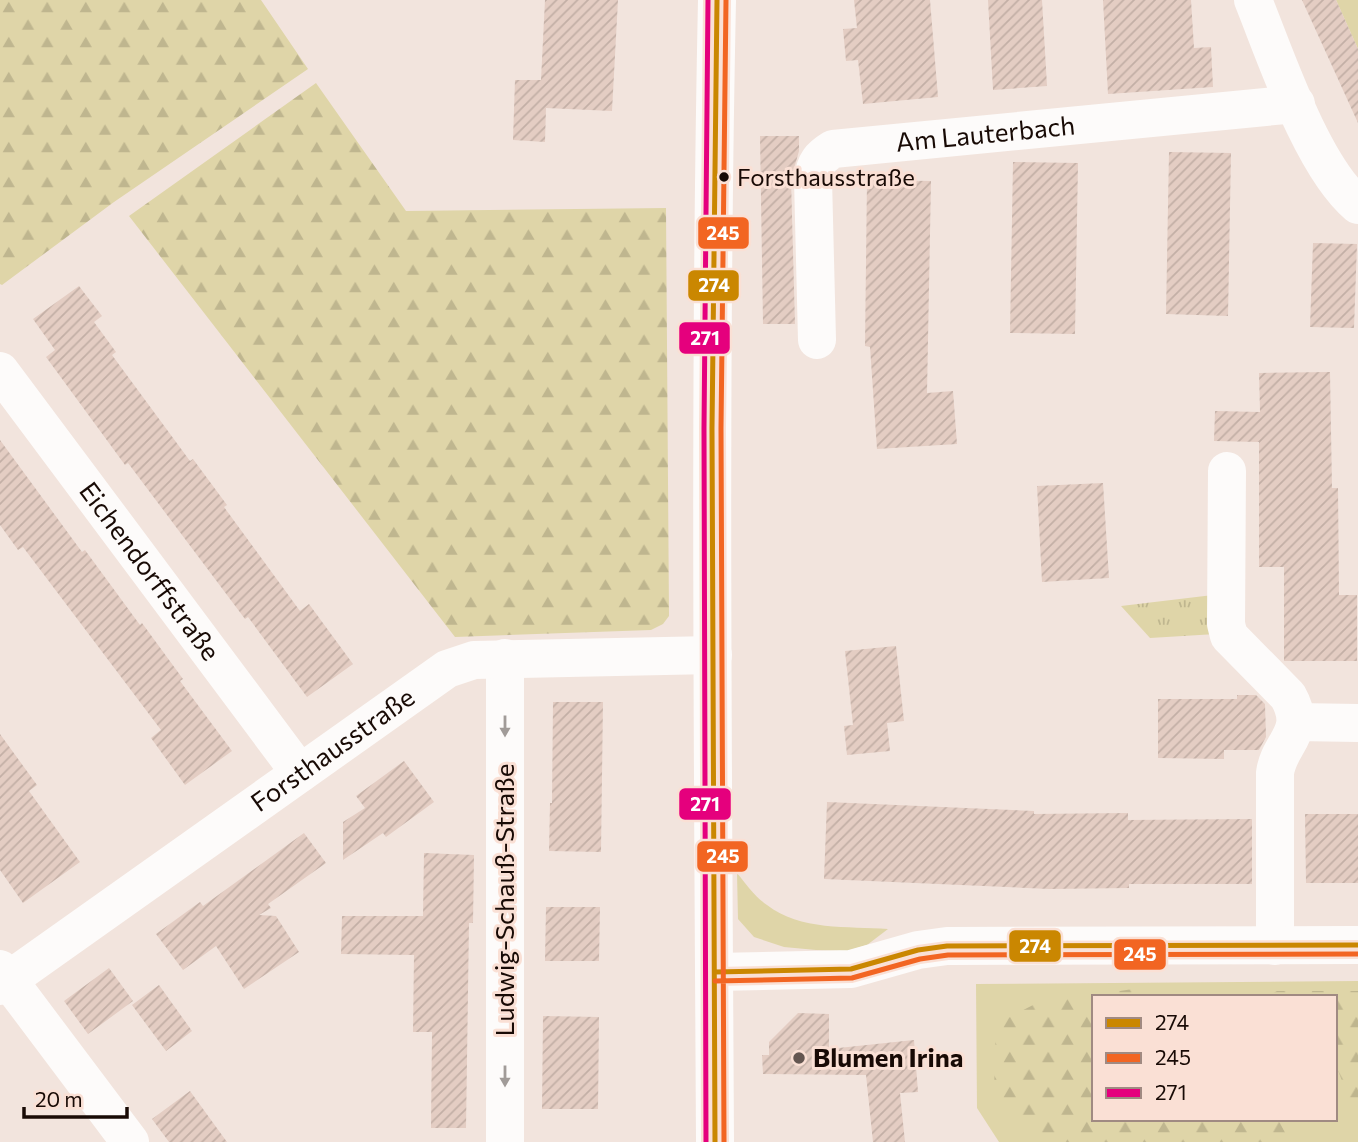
<svg xmlns="http://www.w3.org/2000/svg" width="1358" height="1142" font-family="Commissioner,sans-serif">
<defs>
<pattern id="forest-firs" width="22" height="20" patternUnits="userSpaceOnUse" patternTransform="scale(1.75)"><rect width="22" height="20" fill="#dfd5a8"/><path d="M5 1l3.5 6h-7zM16 11l3.5 6h-7z" fill="#bfb68f"/></pattern>
<pattern id="park-tufts" width="24" height="20" patternUnits="userSpaceOnUse" patternTransform="scale(1.75)"><rect width="24" height="20" fill="#dfd5a8"/><path d="M3 7l-1-3M5 7V3M7 7l1-3M15 17l-1-3M17 17v-4M19 17l1-3" fill="none" stroke="#bfb68f"/></pattern>
<pattern id="building-hatch" width="6" height="6" patternUnits="userSpaceOnUse" patternTransform="scale(1.75)"><rect width="6" height="6" fill="#e4cdc3"/><path d="M-1 1l2-2M0 6l6-6M5 7l2-2" fill="none" stroke="#c3afa6"/></pattern>
</defs>
<rect width="100%" height="100%" fill="#f2e4dd"/>
<path fill="#dfd5a8" fill-rule="evenodd" d="M 1336,0 L 1358,0 L 1358,49 Z
M 737,873 C 746,884 755,897 767,905 C 800,931 848,926 888,929 L 867,945 L 847,951 L 816,950 L 784,947 L 754,937 L 738,919 Z
M 1358,981 L 1358,1142 L 999,1142 L 977,1108 L 976,984 ZM 1094,997 L 1335,997 L 1335,1119 L 1094,1119 Z"/>
<path fill="url(#forest-firs)" d="M 0,0 L 261,0 L 308,69 L 114,202 L 2,285 L 0,284 Z
M 316,83 L 406,211 L 666,208 L 669,616 L 663,624 L 651,630 L 455,637 L 129,216 Z
M 1133,989 L 1184,997 L 1094,997 L 1094,1119 L 1278,1119 L 1290,1142 L 1034,1142 L 1013,1122 L 994,1092 L 996,1024 L 1035,1004 Z
M 1277,991 L 1358,991 L 1358,1121 L 1335,1063 L 1335,997 L 1266,997 Z"/>
<path fill="url(#park-tufts)" d="M 1213,595 L 1216,634 L 1150,638 L 1121,606 Z"/>
<path fill="url(#building-hatch)" d="M 545,0 L 618,0 L 612,111 L 546,108 L 545,142 L 513,140 L 515,80 L 541,80 Z
M 854,0 L 930,0 L 938,97 L 863,104 L 858,60 L 846,61 L 843,29 L 857,28 Z
M 988,0 L 1042,0 L 1047,86 L 993,90 Z
M 1103,0 L 1191,0 L 1194,48 L 1211,47 L 1213,87 L 1108,94 Z
M 1302,0 L 1336,0 L 1358,49 L 1358,123 Z
M 760,136 L 799,136 L 799,151 L 791,179 L 795,324 L 763,324 Z
M 1169,152 L 1231,153 L 1228,316 L 1166,314 Z
M 1013,162 L 1078,163 L 1075,334 L 1010,333 Z
M 867,180 L 931,181 L 927,393 L 953,391 L 957,444 L 877,449 L 870,347 L 865,346 Z
M 1313,243 L 1357,244 L 1354,328 L 1310,327 Z
M 79,286 L 102,316 L 94,322 L 116,352 L 112,355 L 190,461 L 193,459 L 227,505 L 224,507 L 300,611 L 309,604 L 353,664 L 307,697 L 248,617 L 245,619 L 128,463 L 125,465 L 46,357 L 55,350 L 33,319 Z
M 1330,372 L 1332,488 L 1338,488 L 1339,595 L 1357,595 L 1357,661 L 1284,661 L 1284,567 L 1259,567 L 1259,442 L 1214,441 L 1215,411 L 1260,412 L 1259,373 Z
M 0,440 L 82,552 L 85,550 L 140,625 L 142,623 L 183,679 L 180,681 L 232,751 L 185,785 L 151,738 L 161,730 L 23,547 L 18,550 L 0,525 Z
M 1103,483 L 1109,578 L 1042,582 L 1037,486 Z
M 896,646 L 904,721 L 887,723 L 890,751 L 847,755 L 844,726 L 853,725 L 845,651 Z
M 1237,695 L 1256,695 L 1265,704 L 1266,737 L 1259,750 L 1224,750 L 1224,759 L 1158,758 L 1158,699 L 1237,699 Z
M 553,702 L 603,702 L 601,852 L 549,851 L 550,803 L 552,803 Z
M 0,734 L 37,785 L 29,791 L 80,862 L 23,903 L 0,870 Z
M 404,761 L 434,802 L 386,837 L 383,833 L 343,860 L 343,822 L 365,808 L 356,796 Z
M 827,802 L 1034,811 L 1034,814 L 1128,813 L 1128,820 L 1252,819 L 1252,884 L 1129,884 L 1129,888 L 1049,889 L 824,879 Z
M 1305,814 L 1358,814 L 1358,883 L 1306,883 Z
M 304,833 L 326,863 L 268,904 L 271,908 L 259,915 L 276,916 L 299,952 L 244,989 L 216,946 L 183,970 L 156,934 L 200,902 L 203,906 Z
M 424,853 L 474,855 L 473,923 L 469,923 L 466,1128 L 431,1128 L 432,1032 L 413,1032 L 414,955 L 341,954 L 342,916 L 423,916 Z
M 546,907 L 600,907 L 599,961 L 545,961 Z
M 109,968 L 133,1001 L 88,1034 L 64,1001 Z
M 159,985 L 192,1031 L 166,1051 L 132,1005 Z
M 798,1013 L 829,1014 L 829,1049 L 914,1040 L 918,1092 L 900,1093 L 905,1142 L 873,1142 L 866,1075 L 763,1074 L 762,1055 L 769,1055 L 769,1042 Z
M 543,1016 L 599,1017 L 598,1109 L 542,1109 Z
M 190,1091 L 227,1142 L 169,1142 L 152,1119 Z"/>
<g fill="none" stroke-linecap="round" stroke-linejoin="round">
<g stroke="#fdfbfa" stroke-width="38">
<path d="M 1253,0 C 1276,57 1312,166 1358,205"/>
<path id="s1" d="M 817,340 L 813,179 C 815,163 820,157 833,149 L 1296,104"/>
<path id="s2" d="M 0,371 L 300,773"/>
<path d="M 1227,471 L 1226,624 L 1229,636 L 1288,696 C 1309,733 1279,742 1275,773 L 1275,946"/>
<path d="M 505,658 L 505,1142"/>
<path d="M 1296,722 L 1358,723"/>
<path d="M 0,969 L 130,1142"/>
<path d="M 715,972 L 851,969 L 918,950 L 947,946 L 1358,945"/>
<path id="s3" d="M 0,986 L 447,669 L 474,660 L 713,655"/>
</g>
<path stroke="#fdfbfa" stroke-width="38" d="M 715,1142 C 713,761 709,381 717,0"/>
<g stroke="#fae0d5" stroke-width="10">
<path id="bus-1" d="M 715,972 L 851,969 L 918,950 L 947,946 L 1358,945
M 715,1142 L 712,428 L 717,0"/>
</g>
<g stroke="#fae0d5" stroke-width="10">
<path id="bus-2" d="M 715,981 L 852,978 L 920,959 L 948,955 L 1358,954
M 724,1142 L 721,428 L 726,0"/>
</g>
<g stroke="#fae0d5" stroke-width="10">
<path id="bus-3" d="M 706,1142 L 704,428 L 708,0"/>
</g>
<use href="#bus-1" stroke="#ca8701" stroke-width="5"/>
<use href="#bus-2" stroke="#f26522" stroke-width="5"/>
<use href="#bus-3" stroke="#e5007d" stroke-width="5"/>
</g>
<defs><path id="oneway-solid" d="M-6-.8H1V-3.2L6.5 0L1 3.2V.8H-6Z" transform="scale(1.75)"/></defs>
<g fill="#a19b98">
<use href="#oneway-solid" transform="translate(505 726) rotate(90)"/>
<use href="#oneway-solid" transform="translate(505 1076) rotate(90)"/>
</g>
<circle fill="#180a05" stroke="#fae0d5" stroke-width="2.5" cx="724" cy="177" r="6"/>
<circle fill="#645651" stroke="#fae0d5" stroke-width="2.5" cx="799" cy="1058" r="7"/>
<g text-anchor="middle" stroke-width="6" stroke-linejoin="round" paint-order="stroke">
<g font-size="24" fill="#180a05" stroke="#fae0d5" text-anchor="start">
<text x="737" y="186">Forsthausstraße</text>
</g>
<g font-size="26" fill="#180a05" stroke="#fae0d5">
<text dy="9" stroke="none"><textPath href="#s1" startOffset="352">Am Lauterbach</textPath></text>
<text dy="9" stroke="none"><textPath href="#s2" startOffset="250">Eichendorffstraße</textPath></text>
<text dy="9" stroke="none"><textPath href="#s3" startOffset="408">Forsthausstraße</textPath></text>
<text transform="translate(505 900) rotate(-90)" y="9">Ludwig-Schauß-Straße</text>
</g>
<g font-size="26" font-weight="bold" fill="#180a05" stroke="#fae0d5" text-anchor="start">
<text x="813" y="1067">Blumen Irina</text>
</g>
</g>
<g stroke="#fae0d5" stroke-width="2.5">
<rect x="697" y="216" width="53" height="34" rx="7" fill="#f26522"/>
<rect x="687" y="269" width="53" height="33" rx="7" fill="#ca8701"/>
<rect x="678" y="321" width="53" height="34" rx="7" fill="#e5007d"/>
<rect x="678" y="787" width="54" height="34" rx="7" fill="#e5007d"/>
<rect x="696" y="840" width="53" height="33" rx="7" fill="#f26522"/>
<rect x="1008" y="929" width="54" height="34" rx="7" fill="#ca8701"/>
<rect x="1113" y="938" width="54" height="33" rx="7" fill="#f26522"/>
</g>
<g font-size="19" text-anchor="middle" font-weight="bold" fill="#fff">
<text x="723" y="240">245</text>
<text x="714" y="292">274</text>
<text x="705" y="345">271</text>
<text x="705" y="811">271</text>
<text x="723" y="863">245</text>
<text x="1035" y="953">274</text>
<text x="1140" y="961">245</text>
</g>
<rect x="1092" y="995" width="245" height="126" fill="#fae0d5" stroke="#a08a82" stroke-width="2"/>
<rect x="1106" y="1018" width="35" height="10" fill="#ca8701" stroke="#a08a82" stroke-width="2"/>
<text x="1155" y="1030" font-size="21" fill="#180a05">274</text>
<rect x="1106" y="1053" width="35" height="10" fill="#f26522" stroke="#a08a82" stroke-width="2"/>
<text x="1155" y="1065" font-size="21" fill="#180a05">245</text>
<rect x="1106" y="1088" width="35" height="10" fill="#e5007d" stroke="#a08a82" stroke-width="2"/>
<text x="1155" y="1100" font-size="21" fill="#180a05">271</text>
<path d="M24 1107v10h103v-10" fill="none" stroke="#180a05" stroke-width="3.5"/>
<text x="35" y="1107" font-size="21" fill="#180a05" stroke="#fae0d5" stroke-width="5" paint-order="stroke">20 m</text>
</svg>
